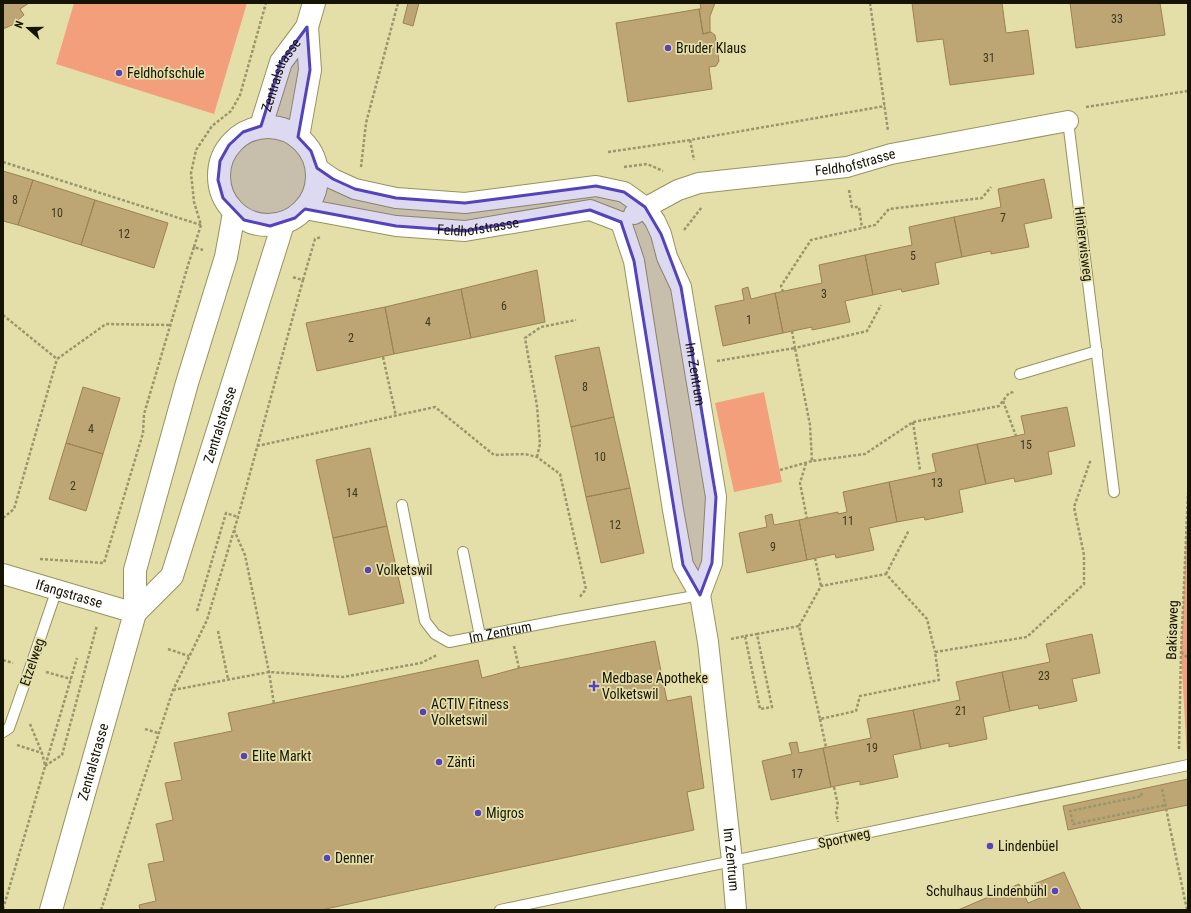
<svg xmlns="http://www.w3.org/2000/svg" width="1191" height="913" font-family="'Roboto Condensed',sans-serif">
<rect width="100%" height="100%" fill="#e4dfa8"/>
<path fill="#f49f7b" d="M 74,3 L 247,3 L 214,114 L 56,64 Z
M 764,392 L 782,482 L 734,492 L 715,403 Z
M 1188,493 L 1188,758 L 1187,758 L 1181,652 Z"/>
<path fill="#bea574" stroke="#9b8252" d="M 3,3 L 29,3 L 20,9 L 24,15 L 12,25 L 3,29 Z
M 408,3 L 419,3 L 413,26 L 403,23 Z
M 700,3 L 715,3 L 710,16 L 710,32 L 703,34 L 699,9 L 701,9 Z
M 912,3 L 1002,3 L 1006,33 L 1028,30 L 1034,74 L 950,85 L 943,39 L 917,42 Z
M 1070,3 L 1160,3 L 1165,35 L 1076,48 Z
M 699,9 L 703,34 L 711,32 L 715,35 L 719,61 L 716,66 L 709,67 L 712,89 L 628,102 L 616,23 Z
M 3,171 L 33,180 L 18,225 L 3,221 Z
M 1044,179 L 1052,218 L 1024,224 L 1029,247 L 991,254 L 991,251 L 962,257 L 954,217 L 1001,207 L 998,189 Z
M 33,180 L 95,200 L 81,245 L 18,225 Z
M 95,200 L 168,223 L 154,268 L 81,245 Z
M 954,217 L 962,257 L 935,263 L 939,284 L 902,292 L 901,289 L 873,295 L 865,255 L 912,245 L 909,227 Z
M 865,255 L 873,295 L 845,301 L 850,322 L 812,330 L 812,327 L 783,333 L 775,293 L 822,283 L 819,265 Z
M 537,270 L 545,322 L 471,338 L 461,289 Z
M 748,287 L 751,299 L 775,293 L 783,333 L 723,346 L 715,306 L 744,300 L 742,289 Z
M 461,289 L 471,338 L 394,354 L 385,307 Z
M 385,307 L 394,354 L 317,371 L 306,323 Z
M 599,347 L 614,417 L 571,427 L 555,356 Z
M 83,387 L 120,398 L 103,454 L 66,443 Z
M 1067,407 L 1075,446 L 1048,452 L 1052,474 L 1015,482 L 1014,478 L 986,484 L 977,444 L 1025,434 L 1021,416 Z
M 614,417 L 630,488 L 586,497 L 571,427 Z
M 66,443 L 103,454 L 86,511 L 49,499 Z
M 977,444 L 986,484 L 959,490 L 963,512 L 925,520 L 924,517 L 897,522 L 889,482 L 936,472 L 932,454 Z
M 370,448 L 387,526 L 333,538 L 316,460 Z
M 889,482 L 897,522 L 869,528 L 874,550 L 836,558 L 835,554 L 807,560 L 799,520 L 838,512 L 838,514 L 847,512 L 843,492 Z
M 630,488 L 644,553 L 601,563 L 586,497 Z
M 772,514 L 774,525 L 799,520 L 807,560 L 747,573 L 739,533 L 767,527 L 765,516 Z
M 387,526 L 404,603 L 349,615 L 333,538 Z
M 1092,634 L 1100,673 L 1072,679 L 1077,701 L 1039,709 L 1038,705 L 1010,711 L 1002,672 L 1050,662 L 1046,644 Z
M 655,641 L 667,701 L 691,696 L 704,788 L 687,792 L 694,830 L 321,910 L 140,910 L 139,905 L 156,901 L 148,864 L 164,861 L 156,824 L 173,820 L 165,783 L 182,780 L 174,743 L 232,731 L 228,713 L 478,660 L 482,678 L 519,668 Z
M 1002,672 L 1010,711 L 983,717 L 987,739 L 949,747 L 949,743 L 921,749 L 913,710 L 960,700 L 956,682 Z
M 913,710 L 921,749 L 893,755 L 898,777 L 860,785 L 860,781 L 831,787 L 823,748 L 871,738 L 867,719 Z
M 797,742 L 799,753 L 823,748 L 831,787 L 771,800 L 762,761 L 792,754 L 789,743 Z
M 1188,779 L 1188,805 L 1068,830 L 1063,806 Z
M 1064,872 L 1081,910 L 958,910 L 1019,884 L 1028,903 L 1040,898 L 1034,884 Z"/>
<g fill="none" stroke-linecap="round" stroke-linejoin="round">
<g stroke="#97935e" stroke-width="12">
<g id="lane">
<path d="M 1068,121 L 1114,492"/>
<path d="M 1020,374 L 1097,351"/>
<path id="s1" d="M 402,505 L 425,621 L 435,634 L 449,642 L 561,620 L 700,595"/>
<path d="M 463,552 L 480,636"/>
<path d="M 3,732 L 9,728 L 30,668 L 57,589"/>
<path d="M 500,910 L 1188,765"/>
</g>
</g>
<g stroke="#97935e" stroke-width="22">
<g id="street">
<path id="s2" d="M 317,168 L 333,179 L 355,189 L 396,198 L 465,203 L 596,186 L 624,192 L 645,207 L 655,221 L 661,234 L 667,257 L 681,287 L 716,497 L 712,563 L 700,595"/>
<path id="s3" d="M 305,209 L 396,226 L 465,231 L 590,210 L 621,222"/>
<path id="s4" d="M 634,214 L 678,190 L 699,183 L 847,167 L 891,154 L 1068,121"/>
<path id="s5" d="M 621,222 L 634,261 L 673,510 L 683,565 L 700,595 L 708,642 L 732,861 L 736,910"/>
<path id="s6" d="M 3,574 L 135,613"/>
</g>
</g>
<g stroke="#97935e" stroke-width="24">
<g id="secondary">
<path id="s7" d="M 261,126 L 281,62 L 307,27 L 314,3"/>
<circle cx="268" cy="176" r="49"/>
<path d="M 298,137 L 310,70 L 307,27"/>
<path id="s8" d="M 135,613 L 172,576 L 283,224"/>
<path id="s9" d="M 51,910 L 135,613 L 135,570 L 187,383 L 226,257 L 234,213"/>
</g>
</g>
<path stroke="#9a966c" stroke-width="2.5" stroke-dasharray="3 2" stroke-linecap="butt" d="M 870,3 L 888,131
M 1086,107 L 1188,91
M 690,140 L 694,160
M 608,152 L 690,140 L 885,106
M 3,162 L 201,225
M 361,167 L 366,123 L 398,3
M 624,167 L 647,164 L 663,171
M 849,190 L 852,207 L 859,207 L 862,228
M 684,230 L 702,207
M 194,247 L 201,225 L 194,202 L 191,173 L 196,150 L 212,126 L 231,111 L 240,95 L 266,3
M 303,280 L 315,239 L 321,237
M 783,292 L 781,286 L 811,240 L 875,225 L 889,209 L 982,198 L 991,187
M 3,315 L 57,359 L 106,324 L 170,325
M 792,331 L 795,348 L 867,331 L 881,305
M 383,357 L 396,416
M 717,361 L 795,348 L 810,425 L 812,461 L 865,454 L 913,422 L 999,406 L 1009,393 L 1014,392
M 1003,401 L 1016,436
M 913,422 L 920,470
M 257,446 L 435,407 L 494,455 L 525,454 L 537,457 L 560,474 L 586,589 L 579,598
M 537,457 L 540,444 L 537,406 L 525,338 L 541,327 L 576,320
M 806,463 L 800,483 L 807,519
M 780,470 L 812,461
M 3,518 L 14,509 L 57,359
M 234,530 L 245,555 L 269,672 L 274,704
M 815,558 L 821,586
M 40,559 L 104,563 L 143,433 L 144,414 L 189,262 L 194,247 L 203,250
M 886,574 L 909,530
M 197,611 L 226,513 L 238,517
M 799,626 L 821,586 L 886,574 L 927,619 L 935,652
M 218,631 L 228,679
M 745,636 L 757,634
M 731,639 L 745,636 L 760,709 L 772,707 L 757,634 L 799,626 L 820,719 L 856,711 L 860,696 L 939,680 L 935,652 L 1027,637 L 1084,584 L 1084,555 L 1074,507 L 1091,459
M 514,646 L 519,668
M 168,649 L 189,656
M 1181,652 L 1188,658
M 3,660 L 13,663
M 46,672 L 71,679
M 173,690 L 269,672 L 343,677 L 421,663 L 437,655
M 820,719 L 826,747
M 30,724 L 42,753
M 145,729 L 158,733
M 17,745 L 42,753 L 45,765
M 1179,749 L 1181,652 L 1188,493
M 45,766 L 62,755 L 97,625
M 834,787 L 838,805 L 836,812 L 838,822
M 1162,789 L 1187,910
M 1141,793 L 1142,796 L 1070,811 L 1073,824 L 1166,805
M 3,909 L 77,658
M 101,910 L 173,690 L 207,620 L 238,517 L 303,280 L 292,277"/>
<use href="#lane" stroke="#fff" stroke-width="10"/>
<use href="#street" stroke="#fff" stroke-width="20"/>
<use href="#secondary" stroke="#fff" stroke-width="22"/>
</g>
<path fill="#5443ba" fill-opacity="0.2" stroke="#5443ba" stroke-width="3" stroke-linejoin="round" d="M 307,27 L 310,70 L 298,137 L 311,151 L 317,168 L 333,179 L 355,189 L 396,198 L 465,203 L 596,186 L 624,192 L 645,207 L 661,234 L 681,287 L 716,497 L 712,563 L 700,595 L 683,565 L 634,261 L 621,222 L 590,210 L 465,231 L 396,226 L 305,209 L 295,218 L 270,226 L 244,220 L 223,198 L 218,180 L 220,161 L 229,145 L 243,132 L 261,126 L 281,62 Z"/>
<g fill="#5443ba" stroke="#e4dfa8" stroke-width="1.5">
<circle cx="668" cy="48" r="4"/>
<circle cx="119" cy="73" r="4"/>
<circle cx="368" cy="570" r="4"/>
<path d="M592 680h4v4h4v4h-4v4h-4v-4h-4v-4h4z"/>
<circle cx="423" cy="712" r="4"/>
<circle cx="244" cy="756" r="4"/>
<circle cx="439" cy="762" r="4"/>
<circle cx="478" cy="813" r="4"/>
<circle cx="990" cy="846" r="4"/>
<circle cx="327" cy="858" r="4"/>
<circle cx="1055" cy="891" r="4"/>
</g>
<g text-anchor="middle" stroke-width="3.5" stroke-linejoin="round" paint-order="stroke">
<g font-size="12" fill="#3f381e">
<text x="1117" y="23">33</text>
<text x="989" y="62">31</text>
<text x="15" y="204">8</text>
<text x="57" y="217">10</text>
<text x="1003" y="222">7</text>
<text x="124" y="238">12</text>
<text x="913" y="260">5</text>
<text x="824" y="298">3</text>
<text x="504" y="310">6</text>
<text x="749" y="324">1</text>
<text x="428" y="326">4</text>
<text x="351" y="342">2</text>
<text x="585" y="391">8</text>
<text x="91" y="433">4</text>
<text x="1026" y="449">15</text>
<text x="600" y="461">10</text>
<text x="937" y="487">13</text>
<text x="73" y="490">2</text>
<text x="352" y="497">14</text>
<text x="848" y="525">11</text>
<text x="615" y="529">12</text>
<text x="773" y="551">9</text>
<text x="1044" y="680">23</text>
<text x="961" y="715">21</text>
<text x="872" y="752">19</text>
<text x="797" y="778">17</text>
</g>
<g font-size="14" fill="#151301" stroke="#e4dfa8" text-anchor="start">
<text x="676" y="53">Bruder Klaus</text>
<text x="127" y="78">Feldhofschule</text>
<text x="376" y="575">Volketswil</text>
<text x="602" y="683">Medbase Apotheke<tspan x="602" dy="16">Volketswil</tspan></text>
<text x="431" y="709">ACTIV Fitness<tspan x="431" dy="16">Volketswil</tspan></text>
<text x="252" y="761">Elite Markt</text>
<text x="447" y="767">Zänti</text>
<text x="486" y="818">Migros</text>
<text x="998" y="851">Lindenbüel</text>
<text x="335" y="863">Denner</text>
<text x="1047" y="896" text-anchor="end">Schulhaus Lindenbühl</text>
</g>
<g font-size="14" fill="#151301" stroke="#e4dfa8">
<text dy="5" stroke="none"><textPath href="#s7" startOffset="55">Zentralstrasse</textPath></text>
<text dy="5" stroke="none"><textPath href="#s4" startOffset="230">Feldhofstrasse</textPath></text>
<text dy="5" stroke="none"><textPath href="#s3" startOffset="175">Feldhofstrasse</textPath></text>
<text transform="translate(1084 244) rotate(83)" y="5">Hinterwisweg</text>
<text dy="5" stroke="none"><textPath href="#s2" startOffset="518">Im Zentrum</textPath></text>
<text dy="5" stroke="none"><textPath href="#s8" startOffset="211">Zentralstrasse</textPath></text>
<text dy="5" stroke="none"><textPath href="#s6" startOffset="69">Ifangstrasse</textPath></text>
<text transform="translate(1172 630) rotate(-88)" y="5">Bakisaweg</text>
<text dy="5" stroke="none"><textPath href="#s1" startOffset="203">Im Zentrum</textPath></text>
<text transform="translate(32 662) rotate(-71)" y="5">Etzelweg</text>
<text dy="5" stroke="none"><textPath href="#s9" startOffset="154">Zentralstrasse</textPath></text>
<text transform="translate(844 838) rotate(-12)" y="5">Sportweg</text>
<text dy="5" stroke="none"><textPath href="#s5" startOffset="650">Im Zentrum</textPath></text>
</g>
</g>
<rect width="1191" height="913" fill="none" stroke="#151301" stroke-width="8"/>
<g transform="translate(28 28) rotate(291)" stroke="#e4dfa8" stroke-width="3" paint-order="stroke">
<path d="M0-3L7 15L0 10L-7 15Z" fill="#151301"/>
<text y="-6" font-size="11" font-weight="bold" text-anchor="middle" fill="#151301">N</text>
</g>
</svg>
